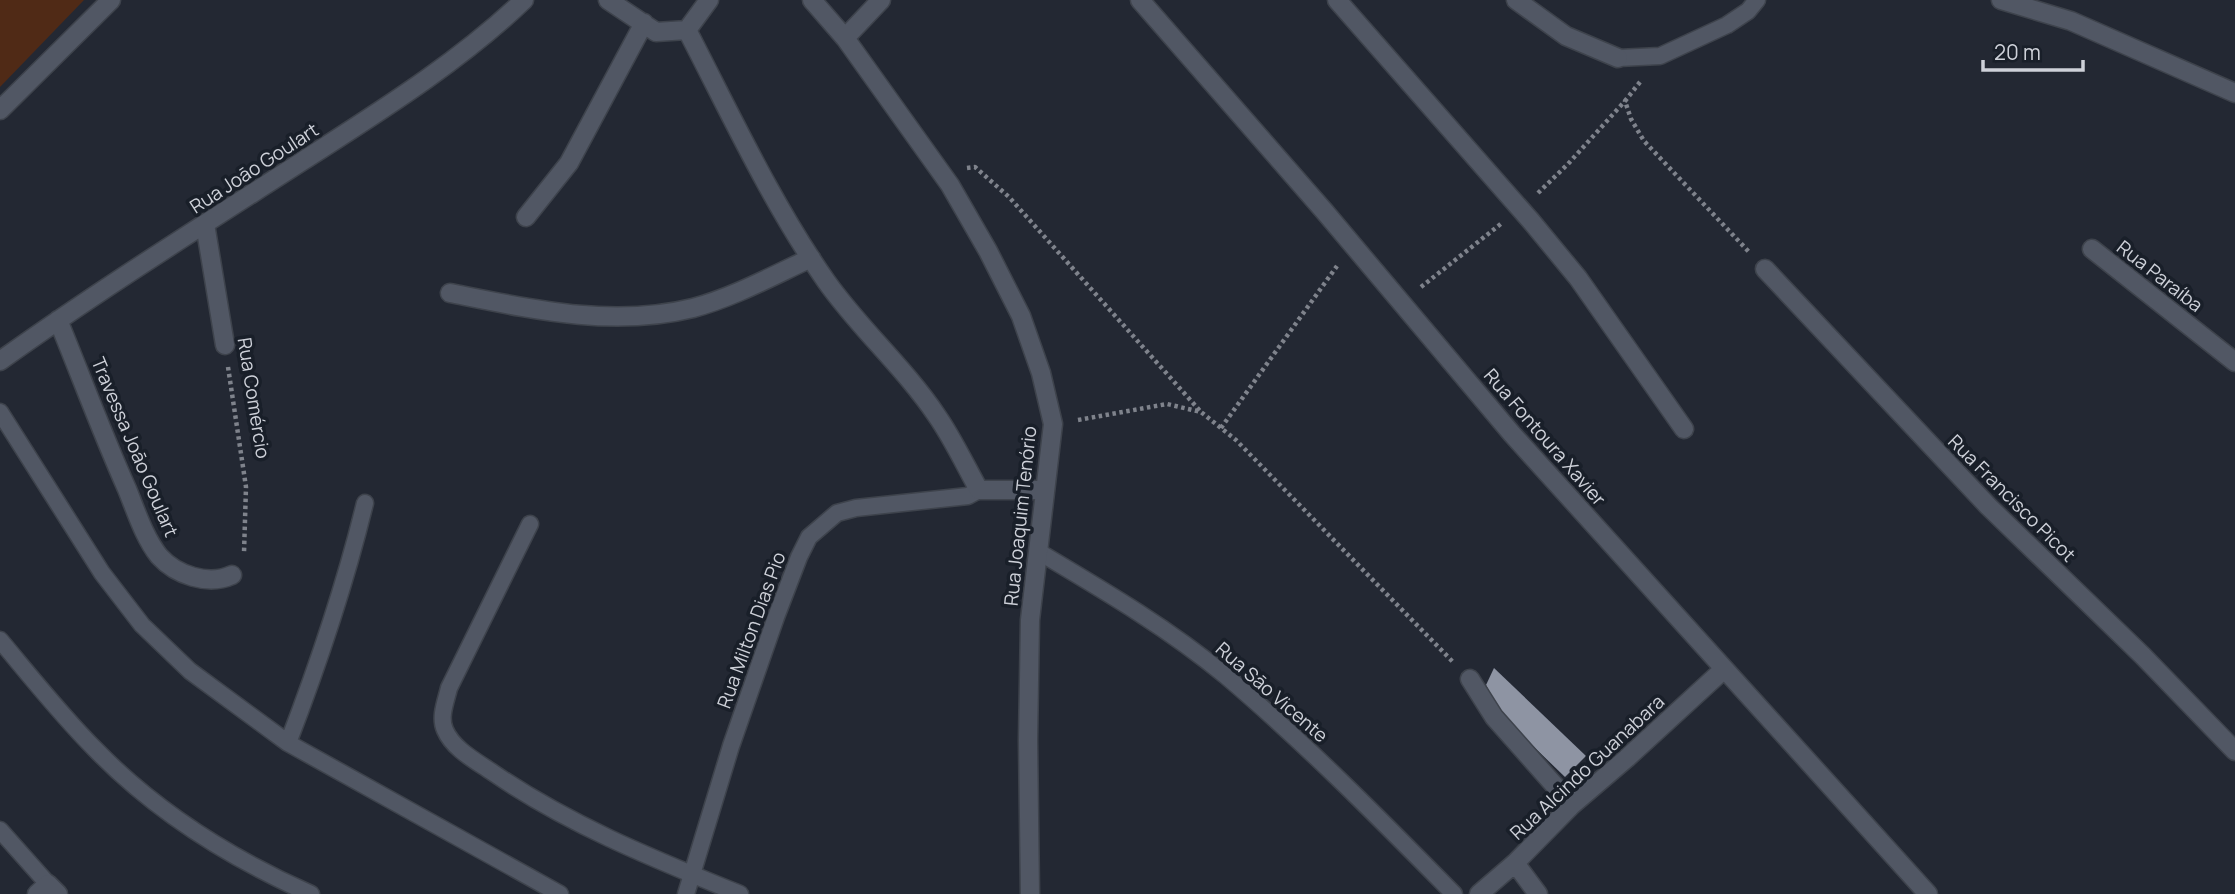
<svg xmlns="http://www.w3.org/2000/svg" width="2235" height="894" font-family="Manrope,sans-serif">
<rect width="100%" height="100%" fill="#232833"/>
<path fill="#502a16" d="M 0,0 L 84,0 L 0,87 Z"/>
<path fill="#8e94a3" d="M 1494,668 L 1586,756 L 1565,777 L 1504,718 L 1486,685 Z"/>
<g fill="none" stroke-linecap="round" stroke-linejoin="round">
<g stroke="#3e434c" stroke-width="19">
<path id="lane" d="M 1618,58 L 1660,56 L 1727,25 L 1748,11 L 1757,0
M 0,412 L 102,573 L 142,625 L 190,671 L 288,743 L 560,894
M 530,524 L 449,688 C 446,701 439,717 445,730 C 453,749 476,761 492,772 C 569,825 654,859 740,894
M 1039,552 C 1103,590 1168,628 1226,676 C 1306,744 1380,819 1454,894
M 0,640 C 31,677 61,715 95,749 C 156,812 232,859 311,894
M 288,743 C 318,665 345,585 365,503
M 0,830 L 48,884
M 686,894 L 731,746 L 776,617 L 799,557 L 809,537 L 837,513 L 856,508 L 968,496 L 979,490"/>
</g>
<g stroke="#3e434c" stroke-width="21">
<path id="street" d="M 608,0 L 656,32 L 687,30
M 812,0 L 845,38 L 950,185 L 988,251 L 1021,316 L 1041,373 L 1053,424 L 1030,620 L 1028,740 L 1030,894
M 1140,0 L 1325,212 L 1512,434 L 1928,894
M 1337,0 L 1531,221 L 1578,278 L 1684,429
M 1516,0 L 1566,36 L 1618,58
M 2001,0 L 2071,21 L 2235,93
M 687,30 C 731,115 771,202 826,281 C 859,328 904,367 937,416 C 953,439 965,465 979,490 L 1045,490
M 687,30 L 709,0
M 845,38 L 881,0
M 526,217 L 569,163 L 644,23
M 205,224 L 225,345
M 2092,249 L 2235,362
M 1765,269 L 1988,506 L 2143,656 L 2235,751
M 450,293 C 530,309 612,328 693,308 C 734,297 772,276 811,258
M 58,320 C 81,376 102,433 127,489 C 136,511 144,537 159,556 C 176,575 208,586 232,575
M 0,361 C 98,291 200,227 301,162 C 377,113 458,63 524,0
M 1470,679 L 1494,717 L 1572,805
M 1515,863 L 1538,894
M 37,894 L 48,884 L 58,894
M 1479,894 L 1515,863 L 1572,805 L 1627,758 L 1723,670"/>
</g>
<g stroke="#3e434c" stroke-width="21">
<path id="secondary" d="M 0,110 L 111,0"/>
</g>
<path stroke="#7f838c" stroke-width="4.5" stroke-dasharray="3.5 3.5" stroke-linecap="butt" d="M 1640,82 L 1625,101 L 1631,119 L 1644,141 L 1750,253
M 967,168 L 975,167 L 1009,197 L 1201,412
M 1538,193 L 1568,164 L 1625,101
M 1421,287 L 1502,223
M 228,367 L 246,487 L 244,553
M 1078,420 L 1167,404 L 1201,412 L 1236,440 L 1453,662
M 1221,428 L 1337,266"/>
<use href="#lane" stroke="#515764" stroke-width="16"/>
<use href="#street" stroke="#515764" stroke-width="18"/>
<use href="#secondary" stroke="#515764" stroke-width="18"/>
</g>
<g text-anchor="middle" stroke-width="7" stroke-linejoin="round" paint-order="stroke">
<g font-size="19" fill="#ced1d9" stroke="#191f29">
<text transform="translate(254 168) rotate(-33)" y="7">Rua Joāo Goulart</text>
<text transform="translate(2160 276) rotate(38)" y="7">Rua Paraíba</text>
<text transform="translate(254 398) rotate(81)" y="7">Rua Comércio</text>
<text transform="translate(1545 437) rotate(49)" y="7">Rua Fontoura Xavier</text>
<text transform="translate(135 447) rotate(67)" y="7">Travessa Joāo Goulart</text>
<text transform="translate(2012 498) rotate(45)" y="7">Rua Francisco Picot</text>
<text transform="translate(1020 516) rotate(-84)" y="7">Rua Joaquim Tenório</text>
<text transform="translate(751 630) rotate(-70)" y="7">Rua Milton Dias Pio</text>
<text transform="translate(1272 692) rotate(41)" y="7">Rua Sāo Vicente</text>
<text transform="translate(1587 767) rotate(-43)" y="7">Rua Alcindo Guanabara</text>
</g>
</g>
<path d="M1983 60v10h100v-10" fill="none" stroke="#ced1d9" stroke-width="3.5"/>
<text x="1994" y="60" font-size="21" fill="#ced1d9" stroke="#191f29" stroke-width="5" paint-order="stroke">20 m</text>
</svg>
